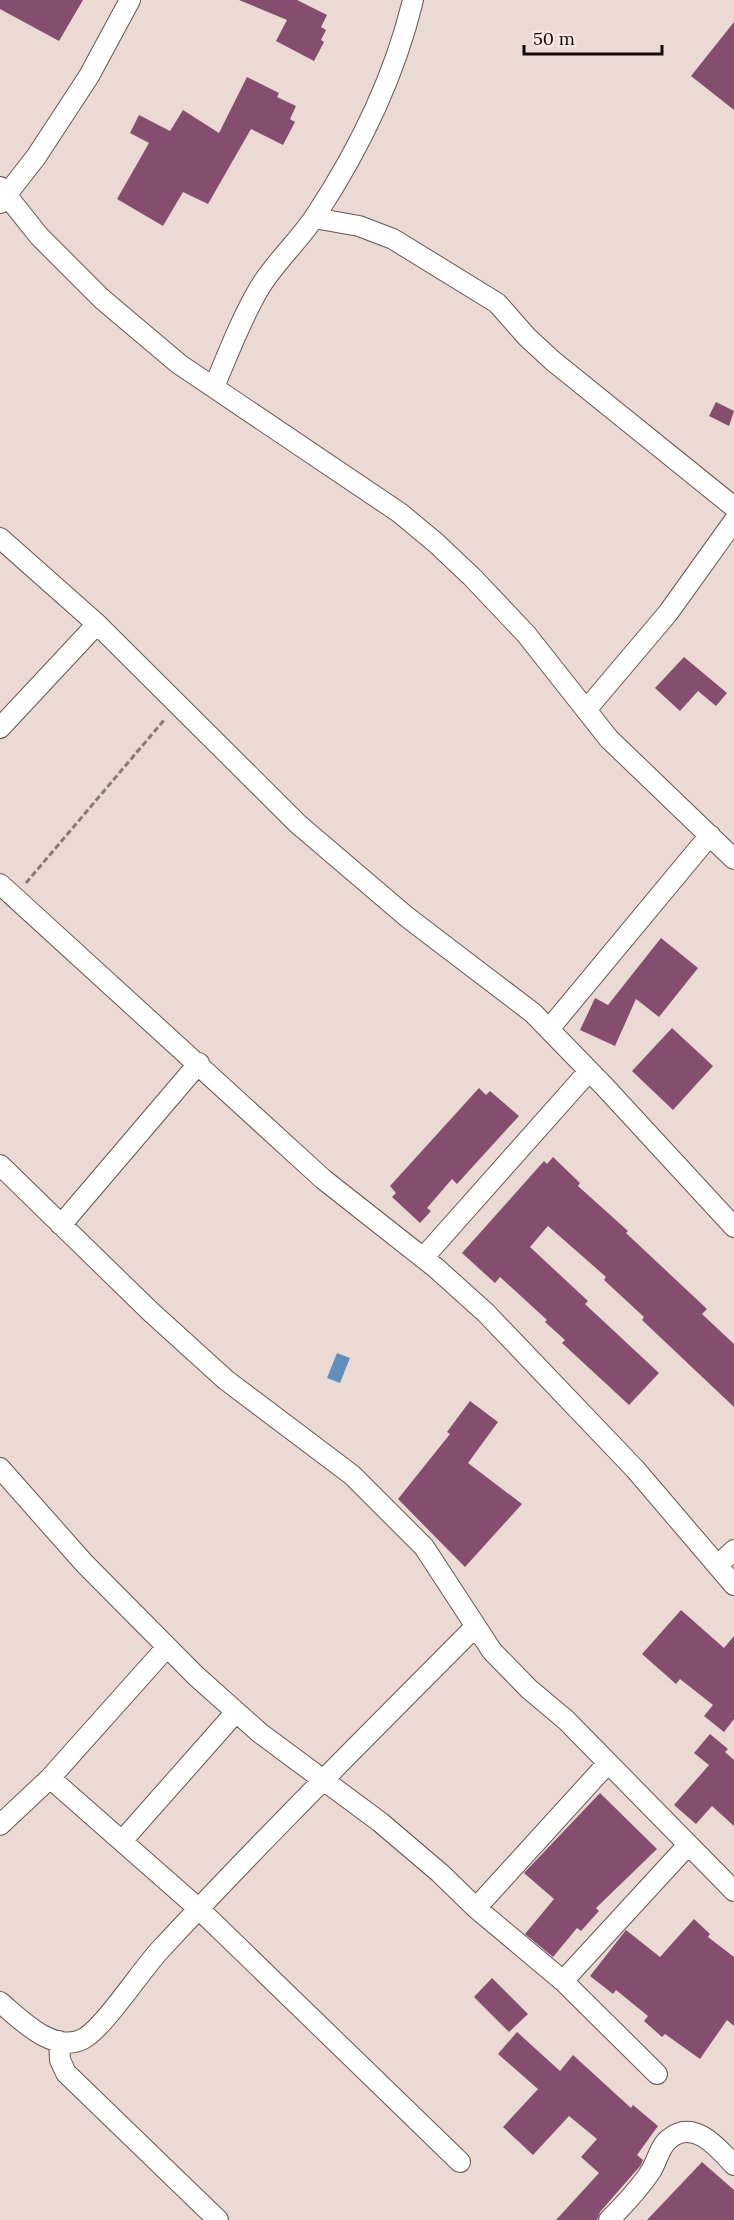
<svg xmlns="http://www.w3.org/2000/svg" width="734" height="2220" font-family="Lora,serif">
<rect width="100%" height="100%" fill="#ebdad4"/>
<path fill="#608ebd" d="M 337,1353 L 350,1358 L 340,1383 L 327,1378 Z"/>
<path fill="#854e6e" d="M 0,0 L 83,0 L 59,41 L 0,9 Z
M 239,0 L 297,0 L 327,15 L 321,27 L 326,30 L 321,40 L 324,42 L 314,61 L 276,41 L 287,20 Z
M 734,22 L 734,110 L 691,76 Z
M 247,77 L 279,93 L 277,97 L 296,106 L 290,119 L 295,122 L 283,145 L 251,129 L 208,204 L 183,192 L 163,226 L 117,199 L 149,143 L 130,133 L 139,115 L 170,131 L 183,110 L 219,133 Z
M 716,402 L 734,411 L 729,426 L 709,416 Z
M 684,657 L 727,693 L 716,706 L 698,691 L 680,711 L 655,688 Z
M 661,938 L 698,968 L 659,1017 L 636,999 L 615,1046 L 580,1030 L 595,998 L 608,1005 Z
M 672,1028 L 713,1066 L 673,1110 L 632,1071 Z
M 479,1088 L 486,1095 L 490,1091 L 519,1116 L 457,1184 L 452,1179 L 427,1208 L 431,1211 L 420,1223 L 392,1197 L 396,1193 L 390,1186 Z
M 553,1157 L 580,1183 L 578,1186 L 628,1231 L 626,1233 L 707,1309 L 702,1314 L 734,1344 L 734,1407 L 642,1320 L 644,1317 L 604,1280 L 606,1277 L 548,1226 L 530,1247 L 588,1301 L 585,1304 L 659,1373 L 629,1405 L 562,1343 L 565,1340 L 545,1322 L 547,1320 L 500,1277 L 495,1283 L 462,1253 L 544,1161 L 547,1164 Z
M 470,1401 L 498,1422 L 468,1463 L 522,1504 L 465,1567 L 398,1499 L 450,1434 L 447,1432 Z
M 681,1610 L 724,1648 L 734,1636 L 734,1719 L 724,1732 L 704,1716 L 713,1705 L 680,1679 L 676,1684 L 642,1654 Z
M 710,1734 L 728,1749 L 725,1752 L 734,1760 L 734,1826 L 712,1806 L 696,1824 L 674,1805 L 709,1765 L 694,1753 Z
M 600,1793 L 657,1849 L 596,1908 L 599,1911 L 581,1931 L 577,1928 L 553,1957 L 525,1934 L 554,1899 L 524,1873 Z
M 694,1919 L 710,1934 L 708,1937 L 734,1957 L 734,2026 L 727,2020 L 700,2059 L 665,2034 L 662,2037 L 644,2021 L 648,2016 L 616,1990 L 613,1994 L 590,1976 L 626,1930 L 660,1957 Z
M 492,1978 L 528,2014 L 509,2032 L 474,1997 Z
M 517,2032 L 560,2071 L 573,2055 L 631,2108 L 633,2105 L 658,2126 L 637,2155 L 643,2160 L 641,2165 L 600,2212 L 597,2220 L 556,2220 L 599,2173 L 581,2157 L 597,2139 L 569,2116 L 533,2155 L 503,2127 L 538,2089 L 498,2054 Z
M 702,2162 L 734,2190 L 734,2220 L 647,2220 Z"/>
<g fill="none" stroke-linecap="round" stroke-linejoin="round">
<g stroke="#645650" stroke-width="22">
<path id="street" d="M 0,187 L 39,236 L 102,299 L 179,364 L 400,513 L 436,543 L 472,577 L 526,634 L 609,739 L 734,859
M 0,203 L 36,157 L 89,76 L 130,0
M 314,218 L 359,226 L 393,239 L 497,303 L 527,337 L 553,361 L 734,507
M 214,387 C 228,354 241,319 260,287 C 276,261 299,241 316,215 C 360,148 394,79 413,0
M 0,538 L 97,624 L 298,824 L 407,917 L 533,1013 L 604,1086 L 734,1227
M 586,710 L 668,613 L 734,521
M 0,728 L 97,624
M 0,884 L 323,1179 L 436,1268 L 486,1313 L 635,1469 L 734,1585
M 549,1029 L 710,835
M 0,1165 L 151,1312 L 226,1380 L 352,1475 L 424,1547 L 492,1651 L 529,1689 L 566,1720 L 734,1891
M 61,1225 L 199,1063
M 423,1258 L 589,1071
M 0,1468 L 84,1563 L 196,1676 L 260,1733 L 380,1822 L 440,1873 L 476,1908 L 563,1981 L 657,2074
M 718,1565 L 734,1550
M 50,1778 L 199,1909 L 460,2162
M 0,1825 L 50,1778 L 167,1647
M 122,1841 L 236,1712
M 476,1908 L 608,1763
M 563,1981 L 688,1845
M 0,2002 C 20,2019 53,2054 83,2039 C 103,2029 142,1969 160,1950 C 262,1840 369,1734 475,1627
M 59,2041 L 60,2060 L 66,2073 L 218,2220
M 609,2220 C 625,2204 639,2189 651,2171 C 657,2161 660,2146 669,2139 C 694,2118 718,2148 734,2165"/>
</g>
<path stroke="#857a76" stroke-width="3" stroke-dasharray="6 3" stroke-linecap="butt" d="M 26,883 L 165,719"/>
<use href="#street" stroke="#fff" stroke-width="20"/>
</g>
<path d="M524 45v9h138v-9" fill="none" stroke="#110c0a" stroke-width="3"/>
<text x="533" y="45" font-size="18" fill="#110c0a" stroke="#f8e7e1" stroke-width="4.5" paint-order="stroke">50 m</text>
</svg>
